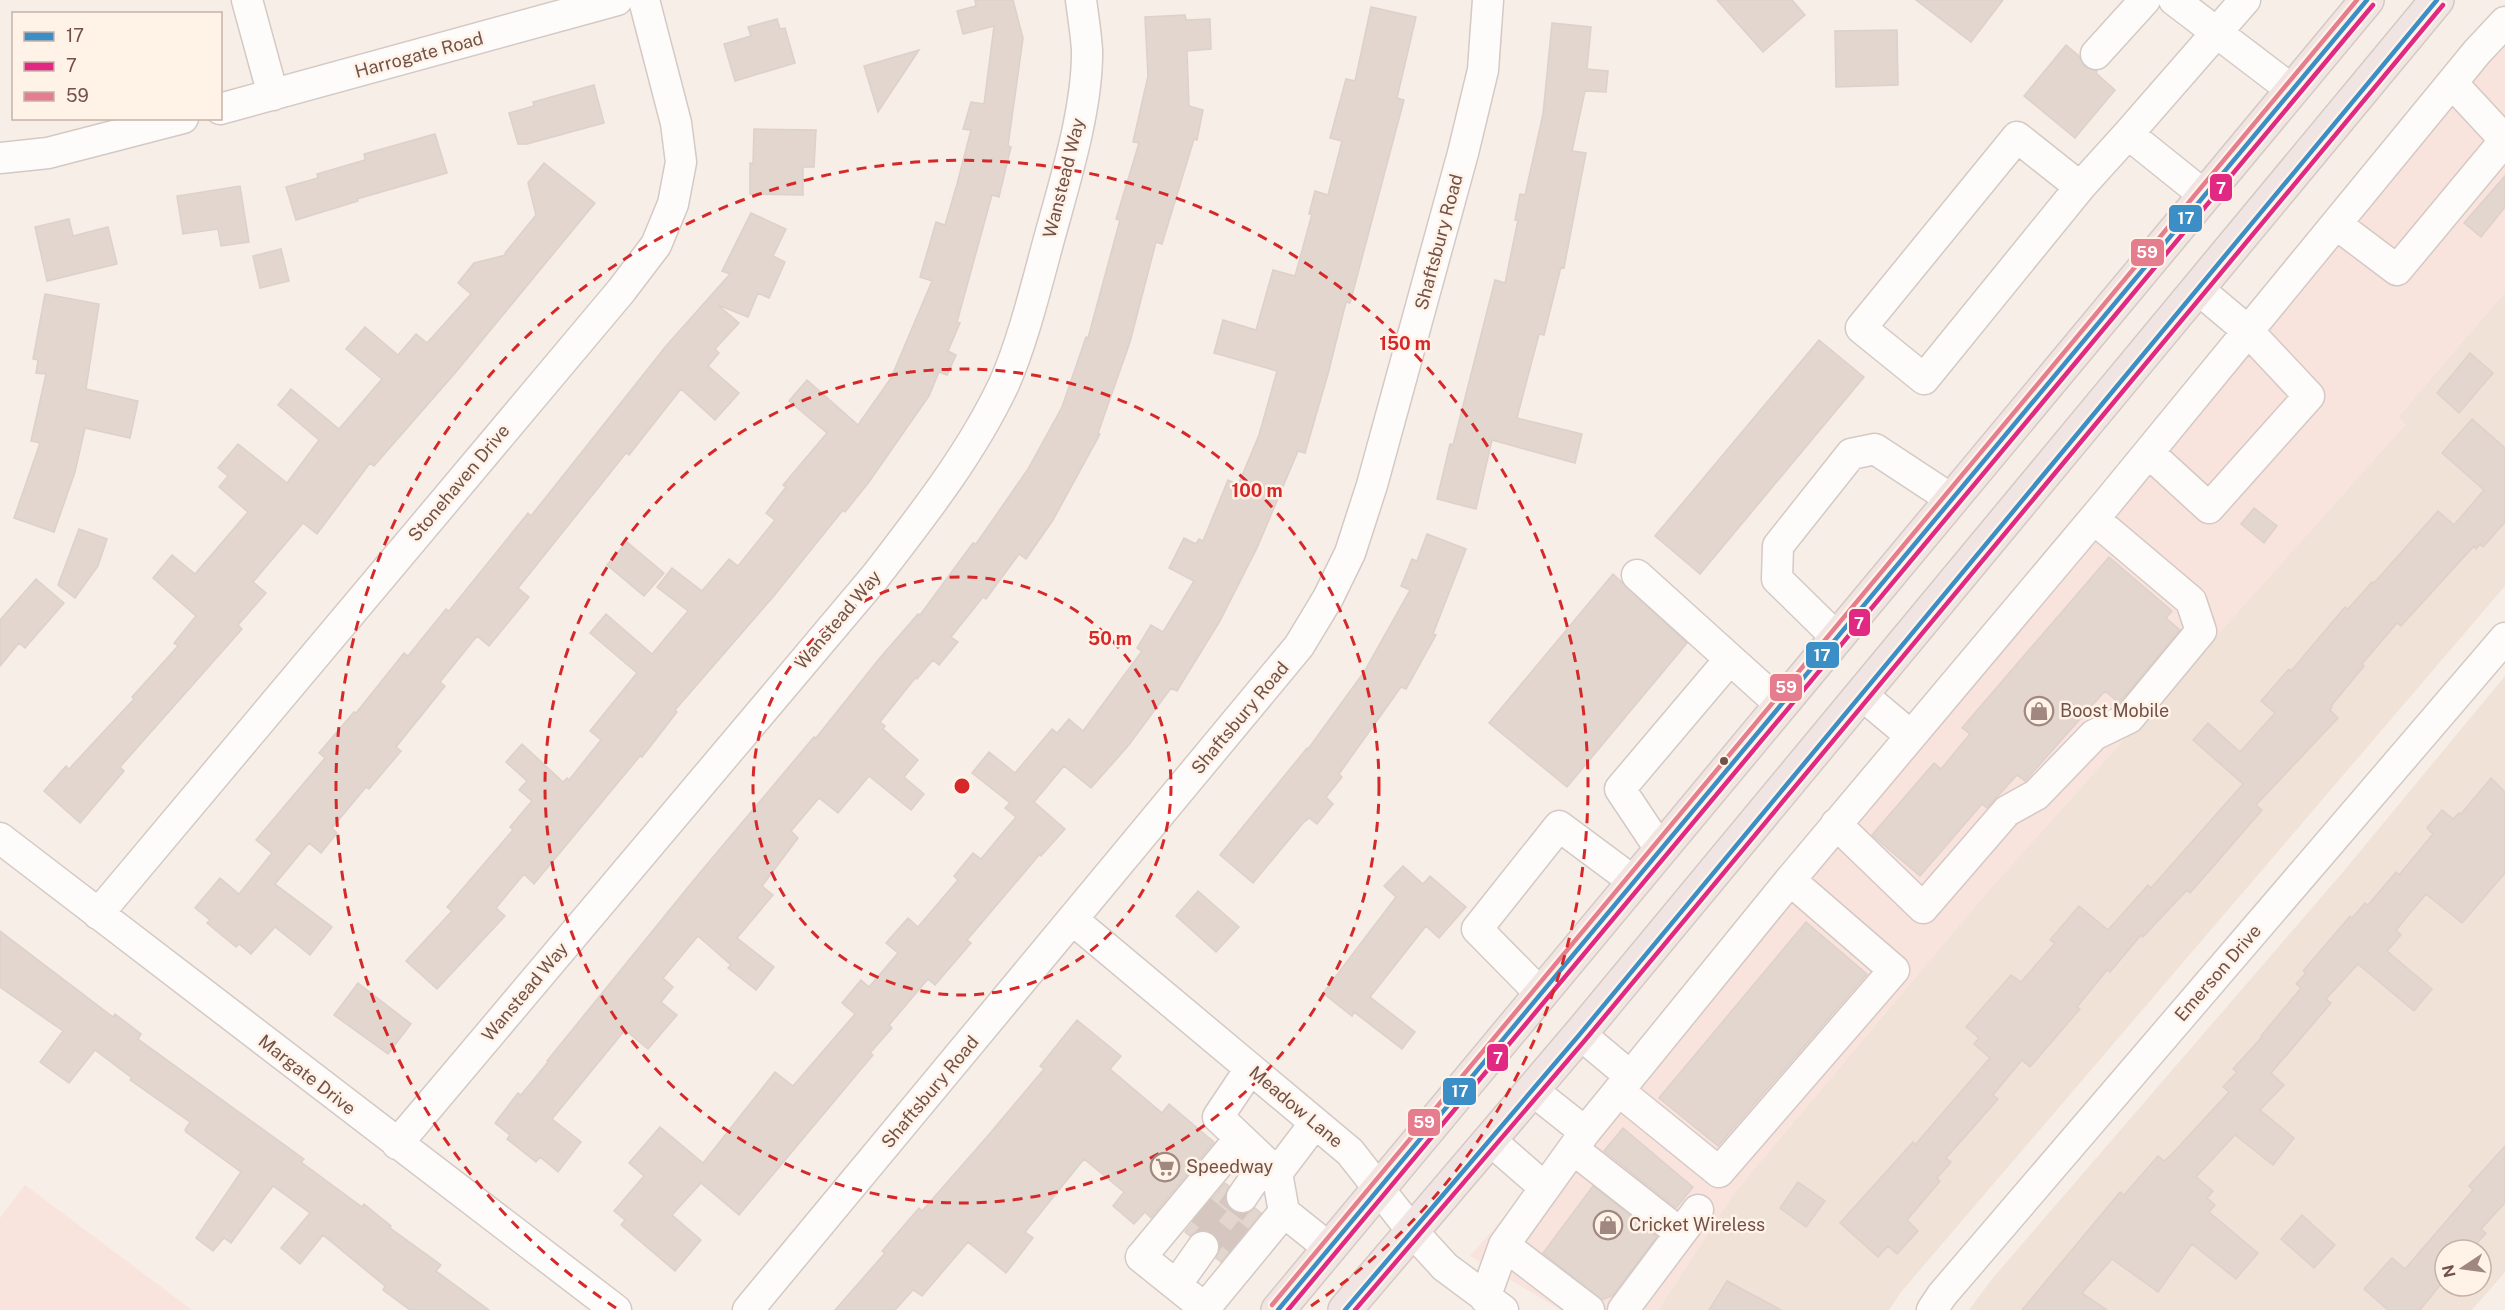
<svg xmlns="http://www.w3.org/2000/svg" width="2505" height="1310" font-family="'Public Sans',sans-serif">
<rect width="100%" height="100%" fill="#f6eee7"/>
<path fill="#f1e2d7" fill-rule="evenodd" d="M 2505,292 L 2505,586 L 1901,1292 L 1889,1310 L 1658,1310 L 1735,1192 L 1983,897 L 2405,425 L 2398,417 Z
M 2505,676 L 2505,1272 L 2472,1310 L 1969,1310 L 1992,1279 L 2343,872 ZM 2445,1250 L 2481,1250 L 2481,1286 L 2445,1286 Z"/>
<path fill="#f9e3dd" d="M 2505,47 L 2505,292 L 2398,417 L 2405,425 L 1983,897 L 1735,1192 L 1658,1310 L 1561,1310 L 1470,1256 L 1938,719 L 2431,123 Z
M 25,1185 L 192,1310 L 0,1310 L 0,1218 Z"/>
<path fill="#e2d6cf" stroke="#ded0ca" stroke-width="1.5" d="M 975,0 L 1013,0 L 1023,38 L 1008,146 L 1011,147 L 999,197 L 992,195 L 957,322 L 960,323 L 948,351 L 956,355 L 947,375 L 939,372 L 929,396 L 869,482 L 845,512 L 843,510 L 773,597 L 675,710 L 677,712 L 642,757 L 640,756 L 534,884 L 524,874 L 496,908 L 505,916 L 437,989 L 406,961 L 452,911 L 447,907 L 513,830 L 510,827 L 532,801 L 519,790 L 527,781 L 506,762 L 522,744 L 563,782 L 567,778 L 569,780 L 601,740 L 590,731 L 637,673 L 590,633 L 606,614 L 652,654 L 688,611 L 657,587 L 672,568 L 702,591 L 729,559 L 738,566 L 775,520 L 766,513 L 786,487 L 783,485 L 827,433 L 789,401 L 807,380 L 858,425 L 891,378 L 932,281 L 920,277 L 936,222 L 945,225 L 957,184 L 971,130 L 963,129 L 971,102 L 984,104 L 994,26 L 963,34 L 957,11 L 976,6 Z
M 1717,0 L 1792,0 L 1805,15 L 1763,52 Z
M 1916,0 L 2003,0 L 1971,42 Z
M 1371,7 L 1416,17 L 1397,98 L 1404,100 L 1350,303 L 1346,302 L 1328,374 L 1305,453 L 1298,451 L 1257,548 L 1220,621 L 1177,691 L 1171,688 L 1128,746 L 1091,788 L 1064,766 L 1034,802 L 1065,829 L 1041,856 L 1040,854 L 967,940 L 971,943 L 935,985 L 928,979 L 889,1025 L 892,1028 L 870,1053 L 873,1055 L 739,1215 L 701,1183 L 672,1215 L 701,1240 L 675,1271 L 621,1225 L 625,1220 L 614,1211 L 644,1176 L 629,1163 L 660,1127 L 703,1163 L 775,1072 L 793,1086 L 855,1014 L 842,1003 L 861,980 L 869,987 L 898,953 L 886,943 L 908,918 L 918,927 L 958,880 L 954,876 L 973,853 L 981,859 L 1016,817 L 1005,808 L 1010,803 L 972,773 L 989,752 L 1015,773 L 1052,729 L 1057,733 L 1069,719 L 1083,731 L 1142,651 L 1137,648 L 1151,625 L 1163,632 L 1194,581 L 1169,568 L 1184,538 L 1196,544 L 1199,539 L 1203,541 L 1228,480 L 1238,485 L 1259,435 L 1277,371 L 1214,353 L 1223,320 L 1256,330 L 1273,270 L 1295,276 L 1312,214 L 1309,214 L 1315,191 L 1328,195 L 1342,141 L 1330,138 L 1346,79 L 1355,81 Z
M 1185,15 L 1186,20 L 1210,19 L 1211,49 L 1187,51 L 1189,106 L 1203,110 L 1197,140 L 1194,139 L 1162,244 L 1156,242 L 1130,342 L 1098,433 L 1100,434 L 1053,520 L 1026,559 L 1019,554 L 986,599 L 983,597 L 951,637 L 958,642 L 939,665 L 933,660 L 917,679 L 916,677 L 880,722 L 885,726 L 883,729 L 918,760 L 904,777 L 924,794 L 911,810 L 869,776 L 838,813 L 819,798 L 791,831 L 798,838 L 762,886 L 773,895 L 737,938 L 774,967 L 756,990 L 728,968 L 731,965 L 698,936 L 663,978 L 673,987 L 661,1002 L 677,1015 L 648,1049 L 625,1030 L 552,1119 L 581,1142 L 558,1172 L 540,1157 L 536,1162 L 507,1139 L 510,1135 L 495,1123 L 518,1093 L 521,1095 L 548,1062 L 547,1061 L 693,881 L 814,737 L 816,738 L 879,659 L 918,614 L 920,615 L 973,543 L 976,544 L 1028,469 L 1062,407 L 1086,337 L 1088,338 L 1120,220 L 1116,219 L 1139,143 L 1133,142 L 1148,76 L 1145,17 Z
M 777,19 L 780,29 L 785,28 L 795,63 L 735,81 L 724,44 L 751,36 L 748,27 Z
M 1552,23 L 1591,27 L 1587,69 L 1608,71 L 1606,92 L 1585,91 L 1572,151 L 1586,153 L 1564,268 L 1561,267 L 1544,335 L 1539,334 L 1517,418 L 1582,434 L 1575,463 L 1492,440 L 1476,509 L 1437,499 L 1450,444 L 1453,445 L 1495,280 L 1505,283 L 1518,220 L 1515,220 L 1520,194 L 1525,195 L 1543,114 Z
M 1897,30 L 1898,85 L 1836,87 L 1835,31 Z
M 2066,45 L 2079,56 L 2084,66 L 2097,71 L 2096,73 L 2115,90 L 2075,138 L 2024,96 Z
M 919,50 L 878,112 L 864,66 Z
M 594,85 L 604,123 L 527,144 L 518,144 L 509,113 L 534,106 L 533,102 Z
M 754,129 L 816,130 L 814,167 L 803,167 L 803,195 L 750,194 L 750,163 L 753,164 Z
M 435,134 L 447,173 L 357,199 L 358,201 L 296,220 L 286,187 L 318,178 L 317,174 L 365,160 L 364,154 Z
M 544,163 L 595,203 L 456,372 L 374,466 L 370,463 L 317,534 L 303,523 L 253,582 L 266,593 L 238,625 L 242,629 L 120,767 L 124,771 L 80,823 L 44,791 L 66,766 L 69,769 L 134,699 L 132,697 L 178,646 L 174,643 L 196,616 L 153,578 L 172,555 L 195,574 L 248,512 L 219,487 L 228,476 L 218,468 L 238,444 L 287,483 L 319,440 L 278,405 L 291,389 L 339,429 L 382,379 L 346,349 L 365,327 L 398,355 L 416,334 L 427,343 L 471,294 L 458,283 L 474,263 L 506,255 L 505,253 L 536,215 L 528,183 Z
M 2505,176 L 2505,207 L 2481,237 L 2464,223 Z
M 240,186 L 249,242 L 221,246 L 218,229 L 183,234 L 177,196 Z
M 751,213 L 786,229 L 773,256 L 785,262 L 769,298 L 758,293 L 748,317 L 718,305 L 739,323 L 715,349 L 719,353 L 708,366 L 739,393 L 715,420 L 681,389 L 629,455 L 626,453 L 518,588 L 529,597 L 489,646 L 477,636 L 440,682 L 445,686 L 396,747 L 401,751 L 369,789 L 366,787 L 332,828 L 337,833 L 321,853 L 309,843 L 275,884 L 332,927 L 310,955 L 275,927 L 251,954 L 239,944 L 236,947 L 207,923 L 210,920 L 195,908 L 220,878 L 239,894 L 272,853 L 256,840 L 325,758 L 319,753 L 354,712 L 356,713 L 404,653 L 408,656 L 446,609 L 449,611 L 528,513 L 531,516 L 666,346 L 730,274 L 722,271 Z
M 69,219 L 73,236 L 108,227 L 117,264 L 47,281 L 35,227 Z
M 281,249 L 289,281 L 260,288 L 253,256 Z
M 45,294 L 99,304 L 86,389 L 138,401 L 130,438 L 85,428 L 75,472 L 54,532 L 14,518 L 40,443 L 31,441 L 46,374 L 36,373 L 38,360 L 33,359 Z
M 1819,340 L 1864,377 L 1700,574 L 1655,536 Z
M 2470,353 L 2493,373 L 2459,413 L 2437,393 Z
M 2472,419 L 2505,448 L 2505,522 L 2483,547 L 2480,544 L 2476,549 L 2474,546 L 2401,626 L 2397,623 L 2362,664 L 2364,666 L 2331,706 L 2332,707 L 2330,710 L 2338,718 L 2256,805 L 2262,810 L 2218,861 L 2190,893 L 2187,890 L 2143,937 L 2141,935 L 2110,972 L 2107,970 L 2077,1007 L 2080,1009 L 2030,1067 L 2022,1060 L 1993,1095 L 1998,1099 L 1946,1158 L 1951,1162 L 1937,1178 L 1940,1181 L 1907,1220 L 1918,1231 L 1897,1254 L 1888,1246 L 1878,1257 L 1840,1223 L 1913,1142 L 1915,1145 L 1990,1058 L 1974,1044 L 1979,1038 L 1966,1027 L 2011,975 L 2021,982 L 2055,943 L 2050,940 L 2079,906 L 2108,930 L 2148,885 L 2151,888 L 2243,784 L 2193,740 L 2208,723 L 2240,752 L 2275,713 L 2261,701 L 2289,669 L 2291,671 L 2345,607 L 2348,609 L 2372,582 L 2374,583 L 2438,511 L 2454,525 L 2484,490 L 2442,453 Z
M 2254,508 L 2277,526 L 2264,543 L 2241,524 Z
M 79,529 L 107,539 L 98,566 L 75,598 L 58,585 Z
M 1427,534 L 1466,549 L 1433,634 L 1436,635 L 1406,689 L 1401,687 L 1339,774 L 1342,777 L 1326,797 L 1333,804 L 1317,824 L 1309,818 L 1303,823 L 1253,883 L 1220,855 L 1307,748 L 1308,749 L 1364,672 L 1410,590 L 1401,586 L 1412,559 L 1417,561 Z
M 627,542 L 664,573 L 644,596 L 607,565 Z
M 2109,557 L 2172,611 L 2166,618 L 2180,630 L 2119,703 L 2105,691 L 2025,781 L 2017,775 L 1987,808 L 1982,804 L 1920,876 L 1872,835 L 1934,763 L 1941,769 L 1970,734 L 1962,728 Z
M 1613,574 L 1687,643 L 1567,787 L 1489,723 Z
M 36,579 L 64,603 L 25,648 L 19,643 L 0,666 L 0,620 Z
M 2491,778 L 2505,792 L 2505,873 L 2462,923 L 2426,894 L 2396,930 L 2401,935 L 2387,951 L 2432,989 L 2414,1011 L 2358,964 L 2326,999 L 2331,1003 L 2271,1073 L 2284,1085 L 2260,1110 L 2294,1138 L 2273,1165 L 2235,1135 L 2196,1177 L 2213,1191 L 2207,1198 L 2215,1205 L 2209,1212 L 2258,1253 L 2236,1279 L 2192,1244 L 2158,1292 L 2112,1259 L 2082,1293 L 2107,1310 L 2022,1310 L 2120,1192 L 2124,1195 L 2158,1156 L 2164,1161 L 2171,1155 L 2229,1092 L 2223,1087 L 2237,1072 L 2233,1069 L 2262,1037 L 2261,1036 L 2301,988 L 2296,984 L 2306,973 L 2303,971 L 2350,916 L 2352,918 L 2365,903 L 2368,905 L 2396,872 L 2399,875 L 2433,834 L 2427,828 L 2442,810 L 2453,819 L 2459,813 L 2461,814 Z
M 1403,866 L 1423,884 L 1430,876 L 1466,907 L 1439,938 L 1426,926 L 1370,997 L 1415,1032 L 1402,1049 L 1354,1012 L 1352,1016 L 1323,993 L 1396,897 L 1384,886 Z
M 1198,891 L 1239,927 L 1216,952 L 1176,916 Z
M 1806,922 L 1867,974 L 1718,1146 L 1659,1098 Z
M 0,931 L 113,1017 L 115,1014 L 141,1034 L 138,1039 L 304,1159 L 301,1162 L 362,1207 L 364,1204 L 391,1226 L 390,1228 L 441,1265 L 436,1271 L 489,1310 L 410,1310 L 383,1290 L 385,1286 L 323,1235 L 300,1264 L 281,1248 L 310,1213 L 273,1186 L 231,1243 L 224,1238 L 213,1251 L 196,1238 L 241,1172 L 186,1132 L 185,1130 L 190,1122 L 130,1080 L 132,1078 L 95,1050 L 69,1083 L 40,1062 L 63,1031 L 0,987 Z
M 358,983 L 411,1024 L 388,1054 L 334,1015 Z
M 1077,1020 L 1121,1056 L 1110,1069 L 1162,1113 L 1169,1104 L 1214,1142 L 1151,1218 L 1145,1212 L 1134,1224 L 1113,1206 L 1124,1192 L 1084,1159 L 1025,1232 L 1033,1238 L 1006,1273 L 968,1242 L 922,1296 L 913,1290 L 895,1310 L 835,1310 L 885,1253 L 882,1251 L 919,1208 L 922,1211 L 986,1138 L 1044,1069 L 1040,1066 Z
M 1623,1128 L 1693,1187 L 1676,1208 L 1604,1151 Z
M 2505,1146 L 2505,1203 L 2481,1229 L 2486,1233 L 2471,1250 L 2445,1250 L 2445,1279 L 2420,1310 L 2388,1310 L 2364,1289 L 2392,1258 L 2405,1269 L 2473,1190 L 2469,1186 Z
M 1798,1182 L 1825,1201 L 1806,1227 L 1780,1208 Z
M 1225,1183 L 1229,1186 L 1225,1195 L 1226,1204 L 1232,1211 L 1241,1214 L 1249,1213 L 1255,1208 L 1261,1213 L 1221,1262 L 1216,1258 L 1220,1249 L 1219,1240 L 1213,1233 L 1204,1230 L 1196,1231 L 1190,1236 L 1185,1232 Z
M 1593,1186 L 1657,1237 L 1612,1296 L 1602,1300 L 1543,1253 Z
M 2302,1215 L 2335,1245 L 2314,1268 L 2281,1239 Z
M 1727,1281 L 1781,1310 L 1709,1310 Z"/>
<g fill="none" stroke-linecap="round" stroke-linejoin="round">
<path stroke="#d5c7c0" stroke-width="30" stroke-dasharray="30 15" stroke-linecap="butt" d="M 1194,1204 L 1242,1243
M 1203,1247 L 1242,1197"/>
<g stroke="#d4c9c4" stroke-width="33">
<path id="minor" d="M 247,0 L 273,95
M 2174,0 L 2292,90
M 2096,54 L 2145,0
M 2452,83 L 2505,140
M 220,109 L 617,0
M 2128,134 L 2245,0
M 0,158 L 48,153 L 183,118
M 2080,187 L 2017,137 L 1861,328 L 1924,379 L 2080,187 L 2128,134 L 2204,195
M 2336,224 L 2397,270 L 2505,140
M 2149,453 L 2209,508 L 2309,396 L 2248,331 L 2198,289
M 1637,575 L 1730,659
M 1836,637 L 1777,579 L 1778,546 L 1851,454 L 1875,449 L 1951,499
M 1861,694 L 1911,736
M 1836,824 L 1923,908 L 2007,811 L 2036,795 L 2094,735 L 2129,718 L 2201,631 L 2191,601 L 2094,519
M 0,838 L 616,1310
M 1660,849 L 1620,789 L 1730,659 L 1780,704
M 98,914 L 621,291 L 656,245 L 673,204 L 681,162 L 676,123 L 644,0
M 1073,920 L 1350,1152 L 1412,1231 L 1445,1267 L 1503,1310
M 1540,993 L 1477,929 L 1559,826 L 1633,881
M 1580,1034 L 1630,1076
M 1250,1069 L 1218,1117 L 1277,1173 L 1315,1123
M 1532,1090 L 1585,1132
M 1619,1091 L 1719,1172 L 1894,970 L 1790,880
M 1490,1140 L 1545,1188
M 397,1144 L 875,577 C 922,516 971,454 1004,384 C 1021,346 1034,295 1045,254 C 1061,193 1088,113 1087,50 C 1086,33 1083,16 1081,0
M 1573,1149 L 1680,1233
M 1242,1197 L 1266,1162
M 1284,1212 L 1329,1248
M 1504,1245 L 1589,1310
M 1176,1285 L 1203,1247
M 1485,1298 L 1504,1245 L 1585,1132 L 1790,880 L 2107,503 L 2477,52 L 2505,22
M 1205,1308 L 1284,1212 L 1277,1173
M 748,1310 L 1299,646 L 1328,598 L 1350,553 L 1372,485 L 1463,153 L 1483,70 L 1488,0
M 1207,1310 L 1141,1257 L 1240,1138
M 1623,1310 L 1698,1210
M 1932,1310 L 1942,1295 L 2505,638"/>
</g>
<g stroke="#d5c9c4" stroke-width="36">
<path id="highway" d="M 1278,1310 L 2367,0
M 1345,1310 L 1580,1034 L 2437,0"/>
</g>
<use href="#minor" stroke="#fefcfb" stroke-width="30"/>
<use href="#highway" stroke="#f0e5e3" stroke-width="33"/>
<g stroke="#fff2e7" stroke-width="9">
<path id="bus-1" d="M 1278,1310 L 2367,0
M 1345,1310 L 1580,1034 L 2437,0"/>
</g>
<g stroke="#fff2e7" stroke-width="9">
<path id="bus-2" d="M 1288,1310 L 2373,5
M 1355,1310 L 1586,1039 L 2443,5"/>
</g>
<g stroke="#fff2e7" stroke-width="9">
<path id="bus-3" d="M 1272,1305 L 2357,0"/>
</g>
<use href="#bus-1" stroke="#3c8fc6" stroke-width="4.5"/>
<use href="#bus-2" stroke="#e12882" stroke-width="4.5"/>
<use href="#bus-3" stroke="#e67d8f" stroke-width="4.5"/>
</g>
<g fill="none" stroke="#d62828" stroke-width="3" stroke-dasharray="10 8">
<circle cx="962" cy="786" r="209"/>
<circle cx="962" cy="786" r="417"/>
<path d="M616 1308A626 626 0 1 1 1308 1308"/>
</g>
<defs>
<g id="shop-ring" transform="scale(1.5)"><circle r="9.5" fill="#fff2e7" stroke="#a08880" stroke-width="1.5"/><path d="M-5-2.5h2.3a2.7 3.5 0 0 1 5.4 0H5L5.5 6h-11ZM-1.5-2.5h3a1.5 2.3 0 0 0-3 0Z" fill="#a08880"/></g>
<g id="supermarket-ring" transform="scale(1.5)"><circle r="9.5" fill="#fff2e7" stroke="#a08880" stroke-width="1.5"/><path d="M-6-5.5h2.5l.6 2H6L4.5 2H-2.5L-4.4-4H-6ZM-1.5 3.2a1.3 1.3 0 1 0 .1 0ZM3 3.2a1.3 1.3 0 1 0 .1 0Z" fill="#a08880"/></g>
</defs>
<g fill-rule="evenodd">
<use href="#shop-ring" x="2039" y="711"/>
<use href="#supermarket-ring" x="1165" y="1167"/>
<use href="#shop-ring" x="1608" y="1225"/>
</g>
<circle fill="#725149" stroke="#fff2e7" stroke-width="2" cx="1724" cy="761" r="5"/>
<g text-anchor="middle" stroke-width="5" stroke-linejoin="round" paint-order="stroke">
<g font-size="18" fill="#725149" stroke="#fff2e7">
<text transform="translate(419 55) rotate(-15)" y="6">Harrogate Road</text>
<text transform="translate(1064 178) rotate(-76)" y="6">Wanstead Way</text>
<text transform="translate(1439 242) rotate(-75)" y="6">Shaftsbury Road</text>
<text transform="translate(459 483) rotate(-50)" y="6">Stonehaven Drive</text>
<text transform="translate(838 620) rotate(-50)" y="6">Wanstead Way</text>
<text transform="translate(1240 718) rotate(-50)" y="6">Shaftsbury Road</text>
<text transform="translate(2218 973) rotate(-49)" y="6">Emerson Drive</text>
<text transform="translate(525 992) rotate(-50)" y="6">Wanstead Way</text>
<text transform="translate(307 1075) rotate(38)" y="6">Margate Drive</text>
<text transform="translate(930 1092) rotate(-50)" y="6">Shaftsbury Road</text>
<text transform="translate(1296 1107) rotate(40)" y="6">Meadow Lane</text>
</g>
<g font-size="18" fill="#725149" stroke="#fff2e7" text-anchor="start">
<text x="2060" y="717">Boost Mobile</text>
<text x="1186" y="1173">Speedway</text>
<text x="1629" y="1231">Cricket Wireless</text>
</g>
</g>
<circle cx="962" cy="786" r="9" fill="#d62828" stroke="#fff2e7" stroke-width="3"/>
<g font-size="18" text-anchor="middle" font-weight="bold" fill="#d62828" stroke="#fff2e7" stroke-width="5" stroke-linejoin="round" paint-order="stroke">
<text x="1405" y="350">150 m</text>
<text x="1257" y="497">100 m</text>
<text x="1110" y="645">50 m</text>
</g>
<g stroke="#fff2e7" stroke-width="2">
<rect x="2209" y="173" width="24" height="29" rx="6" fill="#e12882"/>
<rect x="2168" y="204" width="35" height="29" rx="6" fill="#3c8fc6"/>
<rect x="2130" y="238" width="35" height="29" rx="6" fill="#e67d8f"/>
<rect x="1848" y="608" width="23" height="29" rx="6" fill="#e12882"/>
<rect x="1805" y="641" width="35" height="28" rx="6" fill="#3c8fc6"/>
<rect x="1769" y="673" width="34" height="29" rx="6" fill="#e67d8f"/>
<rect x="1486" y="1043" width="23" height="29" rx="6" fill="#e12882"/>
<rect x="1442" y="1077" width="35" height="29" rx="6" fill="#3c8fc6"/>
<rect x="1407" y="1108" width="34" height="29" rx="6" fill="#e67d8f"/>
</g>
<g font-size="16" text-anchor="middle" font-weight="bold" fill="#fff">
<text x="2221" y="194">7</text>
<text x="2186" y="224">17</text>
<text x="2147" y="258">59</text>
<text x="1859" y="629">7</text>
<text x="1822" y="661">17</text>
<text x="1786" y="693">59</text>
<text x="1498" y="1064">7</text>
<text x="1460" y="1097">17</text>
<text x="1424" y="1128">59</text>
</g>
<rect x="12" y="12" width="210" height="108" fill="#fff2e7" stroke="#c7b2a8" stroke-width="1.5"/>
<rect x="24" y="32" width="30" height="9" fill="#3c8fc6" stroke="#c7b2a8" stroke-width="1.5"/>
<text x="66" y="42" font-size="18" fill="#725149">17</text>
<rect x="24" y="62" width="30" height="9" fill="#e12882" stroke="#c7b2a8" stroke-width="1.5"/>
<text x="66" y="72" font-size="18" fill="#725149">7</text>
<rect x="24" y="92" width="30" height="9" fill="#e67d8f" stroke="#c7b2a8" stroke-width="1.5"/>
<text x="66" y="102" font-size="18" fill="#725149">59</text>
<g transform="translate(2463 1268) rotate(257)"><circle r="28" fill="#fff2e7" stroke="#c7b2a8" stroke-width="1.5"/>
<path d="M0-4.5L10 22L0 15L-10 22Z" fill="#a08880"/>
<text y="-9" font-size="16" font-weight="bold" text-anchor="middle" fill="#725149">N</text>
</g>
</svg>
